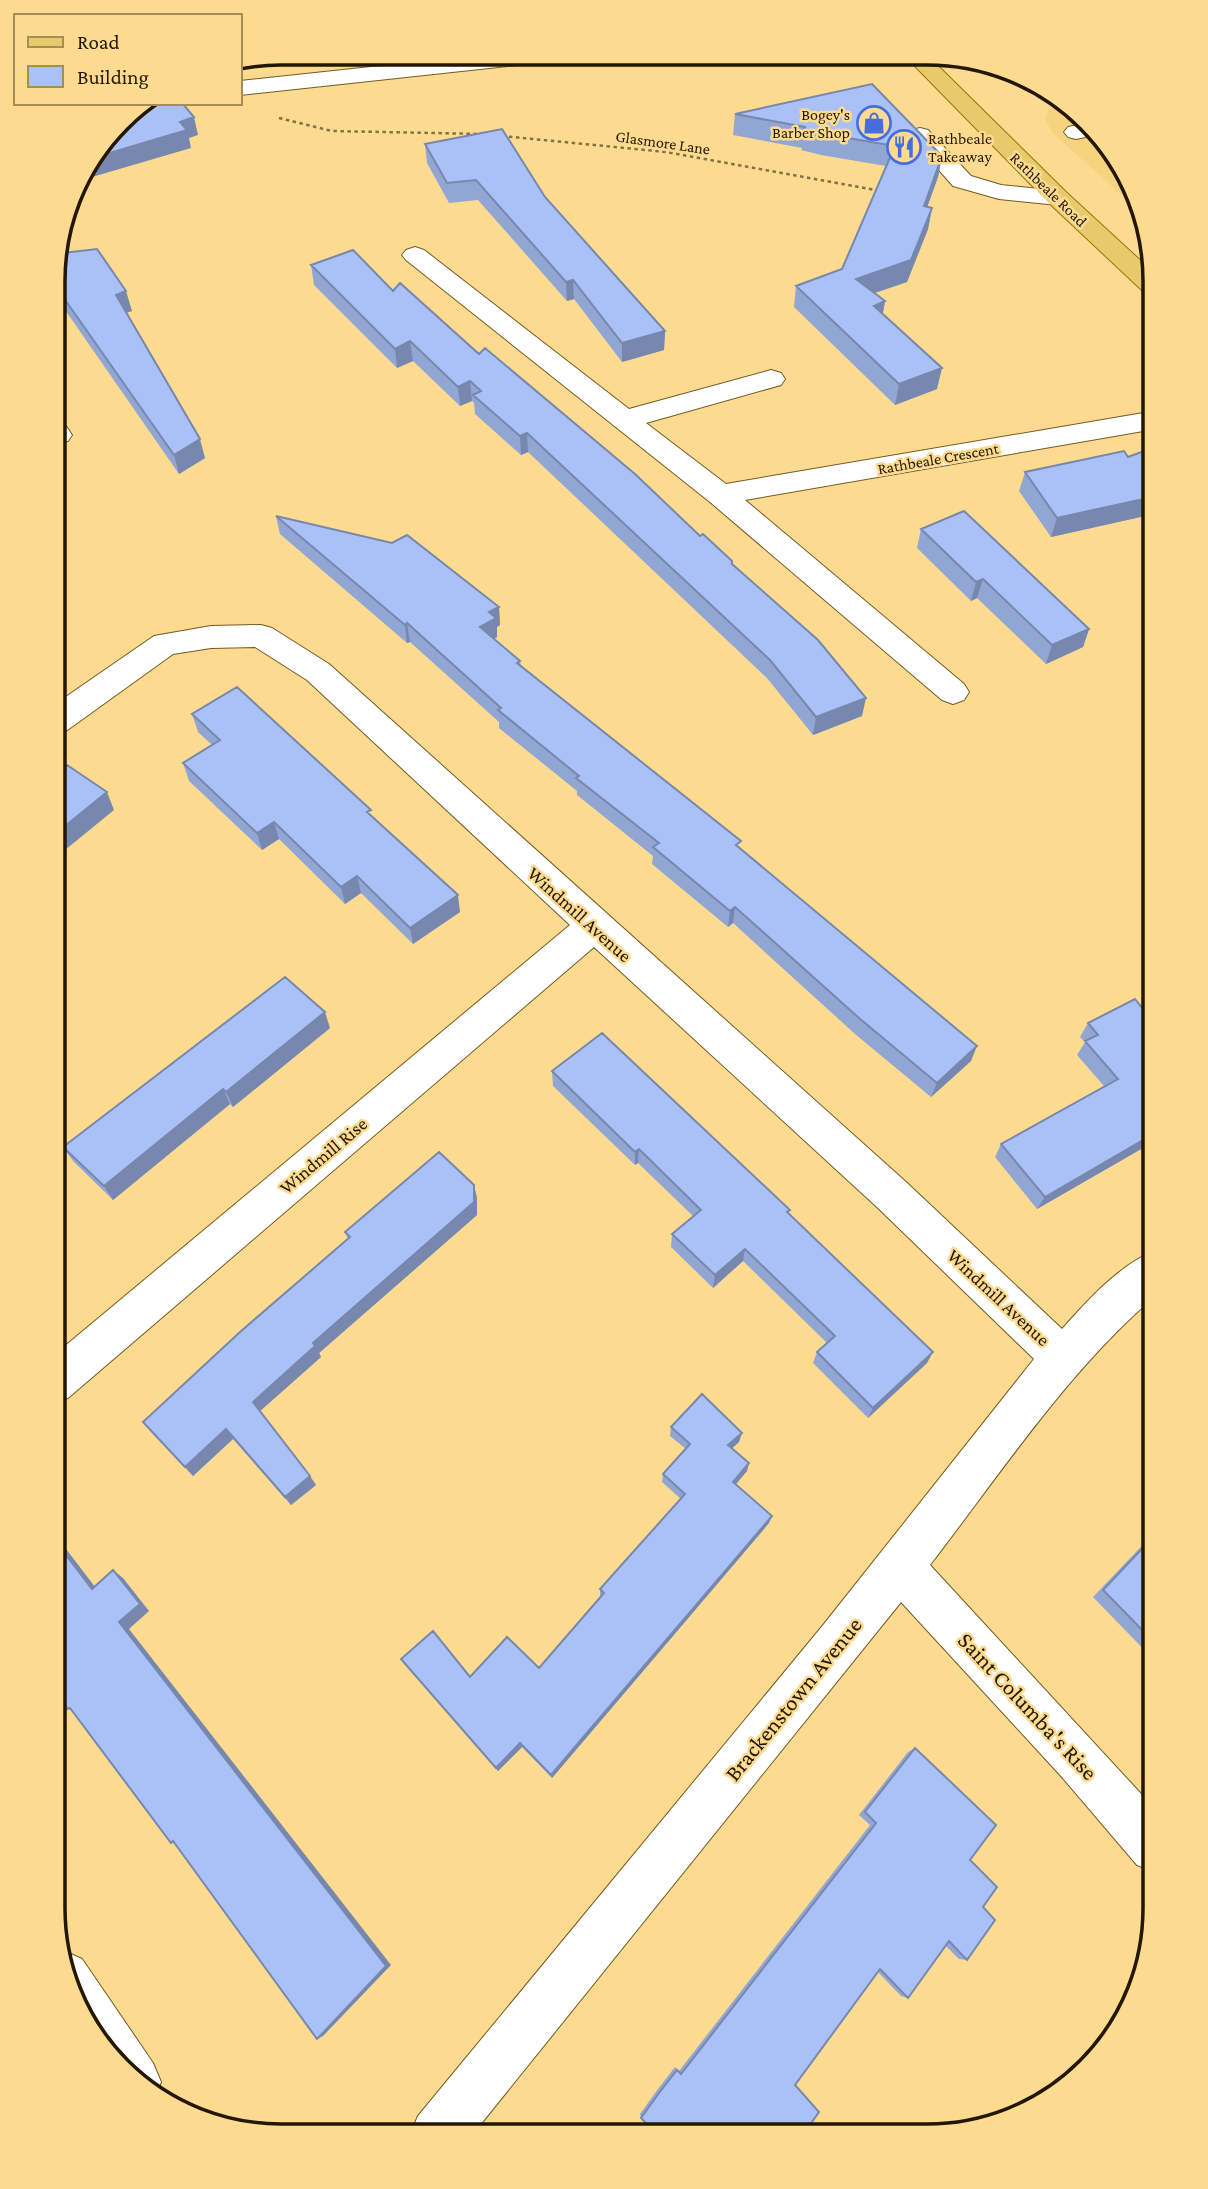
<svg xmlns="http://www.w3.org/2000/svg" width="1208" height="2189" font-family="'Crimson Pro',serif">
<rect width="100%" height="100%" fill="#fcdb91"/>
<path fill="#f7d27f" d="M 1062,101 L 1078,109 L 1143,207 L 1145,216 L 1054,134 L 1045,120 L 1048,109 Z"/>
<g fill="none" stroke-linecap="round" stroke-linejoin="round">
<g stroke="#725b22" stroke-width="2">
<path id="minor" d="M 492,54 L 564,54 L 561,59 L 553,61 L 240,95 L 240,81 Z
M 1087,123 L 1095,135 L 1076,139 L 1068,137 L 1064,132 L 1068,127 Z
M 920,128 L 928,130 L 971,176 L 1001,185 L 1058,191 L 1067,193 L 1070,198 L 1067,203 L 1058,205 L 999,199 L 953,186 L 908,135 L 912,130 Z
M 415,247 L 424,250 L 629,409 L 771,370 L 781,373 L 785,379 L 781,385 L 646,423 L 726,484 L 1155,411 L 1155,429 L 745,500 L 964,684 L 969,692 L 964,700 L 953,704 L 942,700 L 710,502 L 406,260 L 402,255 L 406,250 Z
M 54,420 L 64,423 L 72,435 L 68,441 L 54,443 Z
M 261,625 L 272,628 L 329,664 L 906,1182 L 1062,1329 C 1087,1301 1120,1264 1155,1251 L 1155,1296 C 1066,1373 1001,1473 930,1565 L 1155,1809 L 1155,1872 L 1137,1865 L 1061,1776 L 901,1602 L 472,2135 L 410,2135 L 418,2116 L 824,1624 L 1034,1359 L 878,1208 L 594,947 L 68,1398 L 53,1404 L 53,1356 L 570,925 L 307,680 L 255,647 L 211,648 L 173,654 L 66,731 L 54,734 L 54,705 L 154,636 L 211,626 Z
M 64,1951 L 82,1959 L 153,2063 L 161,2082 L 155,2096 L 130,2080 L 65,1982 L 60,1953 Z"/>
</g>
<g stroke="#997408" stroke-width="2">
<path id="major" d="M 905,56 L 929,57 L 1067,193 L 1154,273 L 1155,296 L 1146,294 L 1049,203 Z"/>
</g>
<path stroke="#867042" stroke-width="2.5" stroke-dasharray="3.5 3.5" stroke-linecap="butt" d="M 279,118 L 332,131 L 483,134
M 502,136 L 666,152 L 881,191
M 1131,211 L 1146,225"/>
<use href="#minor" fill="#fff" fill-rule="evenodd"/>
<use href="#major" fill="#e8ca6d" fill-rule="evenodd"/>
</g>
<path fill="#92a6d4" d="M 872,84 L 942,156 L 938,177 L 927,207 L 932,208 L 928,229 L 907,282 L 875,293 L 885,301 L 883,314 L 937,389 L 895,405 L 794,307 L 796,286 L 842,269 L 886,166 L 821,155 L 801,150 L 802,148 L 733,135 L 735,114 Z
M 425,144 L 545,197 L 665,331 L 664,350 L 622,362 L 574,299 L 567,301 L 478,200 L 449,203 L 427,163 Z
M 54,254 L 132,311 L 126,313 L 205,458 L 179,474 L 54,294 Z
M 311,265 L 393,291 L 479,354 L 700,536 L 732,564 L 862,716 L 813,735 L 767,678 L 528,452 L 521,455 L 475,414 L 474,403 L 472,401 L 460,406 L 413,361 L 397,368 L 314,285 Z
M 1155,447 L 1155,529 L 1145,516 L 1051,537 L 1019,491 L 1025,472 L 1128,457 Z
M 276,516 L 499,607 L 500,625 L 497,627 L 497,637 L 494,639 L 520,661 L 521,666 L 740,849 L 971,1061 L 931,1097 L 855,1034 L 733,923 L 728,927 L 652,864 L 653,856 L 577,795 L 577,791 L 499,728 L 499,722 L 410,642 L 407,643 L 280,534 Z
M 921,529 L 1089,629 L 1083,647 L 1046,664 L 977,598 L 971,601 L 917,548 Z
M 192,714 L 373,817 L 460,912 L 413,944 L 361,893 L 345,904 L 279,839 L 262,850 L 189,781 L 183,763 L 212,745 L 198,732 Z
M 1088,1023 L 1155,1024 L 1155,1141 L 1037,1209 L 995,1157 L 1001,1144 L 1104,1086 L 1077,1055 L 1085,1042 L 1080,1037 Z
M 330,1028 L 233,1107 L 230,1104 L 113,1200 L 73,1161 L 63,1147 Z
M 552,1071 L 789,1213 L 927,1363 L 868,1418 L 813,1363 L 817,1352 L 827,1343 L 743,1261 L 713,1288 L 671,1247 L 672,1234 L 693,1216 L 638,1163 L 635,1165 L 553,1086 Z
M 477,1198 L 477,1215 L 319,1353 L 321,1357 L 260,1411 L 316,1485 L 291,1505 L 233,1439 L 193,1476 L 143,1422 L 348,1239 L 345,1232 Z
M 671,1427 L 739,1442 L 732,1448 L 747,1471 L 736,1484 L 769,1523 L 552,1778 L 522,1747 L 498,1771 L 405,1664 L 470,1677 L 539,1668 L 601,1596 L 600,1595 L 600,1589 L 681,1499 L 662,1482 L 663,1474 L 686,1449 L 670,1436 Z
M 1155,1532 L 1155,1661 L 1093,1597 Z
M 915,1748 L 970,1860 L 983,1907 L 967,1960 L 959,1959 L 946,1946 L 908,1998 L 901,1996 L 878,1972 L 795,2085 L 802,2136 L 635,2136 L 645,2122 L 641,2118 L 640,2114 L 658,2089 L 675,2067 L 679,2071 L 870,1825 L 859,1815 L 908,1752 Z"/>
<path fill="#7787ad" d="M 194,117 L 198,135 L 189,138 L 191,148 L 75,182 L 76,179 L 93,158 L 180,122 Z
M 942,156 L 938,177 L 920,227 L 924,206 Z
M 932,208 L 928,229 L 907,282 L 853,300 L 856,279 Z
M 573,280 L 574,299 L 567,301 L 566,282 Z
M 126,291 L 132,311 L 121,314 L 116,295 Z
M 885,301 L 881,322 L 874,306 Z
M 665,331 L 664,350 L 622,362 L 622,343 Z
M 410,341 L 413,361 L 397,368 L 395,349 Z
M 942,368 L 937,389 L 895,405 L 899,384 Z
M 470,381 L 472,401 L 460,406 L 458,387 Z
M 527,433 L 528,452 L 521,455 L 520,436 Z
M 200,439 L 205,458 L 179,474 L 174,455 Z
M 1152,497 L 1145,516 L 1051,537 L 1057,518 Z
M 983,579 L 977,598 L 971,601 L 976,582 Z
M 499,607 L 500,625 L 497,627 L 497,637 L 482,646 L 480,627 L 489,612 Z
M 407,623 L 410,642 L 407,643 L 405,625 Z
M 1089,629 L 1083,647 L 1046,664 L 1052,645 Z
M 866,698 L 862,716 L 813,735 L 816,717 Z
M 107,792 L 114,810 L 54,859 L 54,835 Z
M 274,822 L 279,839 L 262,850 L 257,833 Z
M 357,876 L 361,893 L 345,904 L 341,887 Z
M 458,895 L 460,912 L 413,944 L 410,928 Z
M 735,907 L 733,923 L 728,927 L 730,911 Z
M 325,1012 L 330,1028 L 233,1107 L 226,1092 Z
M 977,1046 L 971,1061 L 931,1097 L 937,1083 Z
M 223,1089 L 230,1104 L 113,1200 L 104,1186 Z
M 1155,1133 L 1155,1141 L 1037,1209 L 1045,1197 Z
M 639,1149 L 638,1163 L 635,1165 L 635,1152 Z
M 474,1185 L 477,1198 L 477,1215 L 319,1353 L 321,1357 L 259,1412 L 253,1402 Z
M 745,1249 L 743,1261 L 713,1288 L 715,1275 Z
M 933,1352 L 927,1363 L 868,1418 L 873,1408 Z
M 226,1429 L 233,1439 L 193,1476 L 185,1467 Z
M 742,1433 L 739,1442 L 726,1454 L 728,1445 Z
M 749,1463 L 747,1471 L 731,1490 L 733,1482 Z
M 310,1476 L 316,1485 L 291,1505 L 285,1497 Z
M 772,1516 L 769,1523 L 552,1778 L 551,1775 Z
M 53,1532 L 102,1596 L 92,1589 L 53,1538 Z
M 113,1570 L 123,1578 L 149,1611 L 129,1629 L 391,1965 L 323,2036 L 317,2039 L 119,1622 Z
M 520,1743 L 522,1747 L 498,1771 L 496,1768 Z"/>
<path fill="#aac1f7" stroke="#7787ad" stroke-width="2" d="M 872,84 L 942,156 L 924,206 L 932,208 L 911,260 L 856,279 L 885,301 L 874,306 L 942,368 L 899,384 L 796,286 L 842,269 L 895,146 L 824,134 L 804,129 L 805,127 L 735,114 Z
M 140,103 L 182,103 L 194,117 L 180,122 L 187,130 L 93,158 L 130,109 Z
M 502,129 L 545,197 L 665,331 L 622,343 L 573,280 L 566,282 L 476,180 L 447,183 L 425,144 Z
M 97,249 L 126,291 L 116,295 L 200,439 L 174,455 L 54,284 L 54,254 Z
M 353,250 L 393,291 L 400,283 L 479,354 L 485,348 L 635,474 L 700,536 L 703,534 L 732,561 L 732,564 L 818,640 L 866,698 L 816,717 L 770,660 L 527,433 L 520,436 L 473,395 L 481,391 L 470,381 L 458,387 L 410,341 L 395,349 L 311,265 Z
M 1155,447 L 1155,501 L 1152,497 L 1057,518 L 1025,472 L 1124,451 L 1128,457 Z
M 964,511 L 1089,629 L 1052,645 L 983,579 L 976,582 L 921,529 Z
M 276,516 L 392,543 L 407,535 L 499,607 L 489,612 L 496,618 L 480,627 L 520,661 L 517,663 L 741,841 L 736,845 L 977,1046 L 937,1083 L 859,1018 L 735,907 L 730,911 L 653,847 L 659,843 L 576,778 L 579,776 L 498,710 L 501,708 L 407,623 L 405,625 Z
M 237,687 L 371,810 L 367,812 L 458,895 L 410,928 L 357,876 L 341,887 L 274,822 L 257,833 L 183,763 L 220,740 L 192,714 Z
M 67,765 L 107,792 L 54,835 L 54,775 Z
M 285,977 L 325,1012 L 226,1092 L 223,1089 L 104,1186 L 63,1147 Z
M 1135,999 L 1155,1024 L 1155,1133 L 1045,1197 L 1001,1144 L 1118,1079 L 1085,1041 L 1098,1035 L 1088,1023 Z
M 602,1033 L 790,1210 L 787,1212 L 933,1352 L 873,1408 L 817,1352 L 835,1336 L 745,1249 L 715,1275 L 672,1234 L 701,1210 L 639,1149 L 635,1152 L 552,1071 Z
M 439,1152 L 474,1185 L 474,1202 L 313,1343 L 315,1346 L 253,1402 L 310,1476 L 285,1497 L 226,1429 L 185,1467 L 143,1422 L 240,1332 L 350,1237 L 345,1232 Z
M 702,1394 L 742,1433 L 728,1445 L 749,1463 L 733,1482 L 772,1516 L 551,1775 L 520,1743 L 496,1768 L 401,1659 L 433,1631 L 470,1677 L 507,1637 L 539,1668 L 604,1593 L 600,1589 L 685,1494 L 663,1474 L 690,1444 L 671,1427 Z
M 1155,1535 L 1155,1643 L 1103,1590 Z
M 53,1538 L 92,1589 L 113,1570 L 140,1604 L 119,1622 L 386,1966 L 317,2039 L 173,1841 L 171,1843 L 70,1708 L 68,1709 L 53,1688 Z
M 915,1748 L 996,1825 L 970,1860 L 997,1887 L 983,1907 L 995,1920 L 967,1960 L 949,1941 L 908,1998 L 880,1969 L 795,2085 L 819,2112 L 802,2136 L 640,2136 L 648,2125 L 641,2118 L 659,2093 L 677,2070 L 681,2074 L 876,1823 L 865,1812 Z"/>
<defs>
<g id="shop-ring" transform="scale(1.75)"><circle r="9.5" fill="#fcdb91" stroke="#456de0" stroke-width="1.5"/><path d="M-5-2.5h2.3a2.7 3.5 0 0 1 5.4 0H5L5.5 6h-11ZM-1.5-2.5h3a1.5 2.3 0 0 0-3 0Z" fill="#456de0"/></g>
<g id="restaurant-ring" transform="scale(1.75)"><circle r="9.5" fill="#fcdb91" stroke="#456de0" stroke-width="1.5"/><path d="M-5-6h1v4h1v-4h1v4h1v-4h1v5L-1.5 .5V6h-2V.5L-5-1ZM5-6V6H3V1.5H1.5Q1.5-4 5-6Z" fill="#456de0"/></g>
</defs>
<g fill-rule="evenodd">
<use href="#shop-ring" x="874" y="123"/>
<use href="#restaurant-ring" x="904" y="147"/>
</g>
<g text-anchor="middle" stroke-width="5" stroke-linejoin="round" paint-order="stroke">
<g font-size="16" fill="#231700" stroke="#fcdb91" text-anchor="end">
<text x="850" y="120">Bogey's<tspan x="850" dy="18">Barber Shop</tspan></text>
<text x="928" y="144" text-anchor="start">Rathbeale<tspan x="928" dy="18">Takeaway</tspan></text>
</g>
<g font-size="16" fill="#231700" stroke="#fcdb91">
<text transform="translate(663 142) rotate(8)" y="6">Glasmore Lane</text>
<text transform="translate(1049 189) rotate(44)" y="6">Rathbeale Road</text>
<text transform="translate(938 458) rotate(-10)" y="6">Rathbeale Crescent</text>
</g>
<g font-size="19" fill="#231700" stroke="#fcdb91">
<text transform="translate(580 914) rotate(42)" y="7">Windmill Avenue</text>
<text transform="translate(323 1155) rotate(-40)" y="7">Windmill Rise</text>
<text transform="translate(999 1297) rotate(43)" y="7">Windmill Avenue</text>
</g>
<g font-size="23" fill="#231700" stroke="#fcdb91">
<text transform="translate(793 1699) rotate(-51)" y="8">Brackenstown Avenue</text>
<text transform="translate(1028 1706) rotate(47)" y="8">Saint Columba's Rise</text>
</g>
</g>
<path d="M0 0H1208V2189H0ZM281 65H927A216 216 0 0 1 1143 281V1908A216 216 0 0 1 927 2124H281A216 216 0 0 1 65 1908V281A216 216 0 0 1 281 65Z" fill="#fcdb91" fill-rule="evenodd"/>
<path fill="none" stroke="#231700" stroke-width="3.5" d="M281 65H927A216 216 0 0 1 1143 281V1908A216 216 0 0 1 927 2124H281A216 216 0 0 1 65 1908V281A216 216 0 0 1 281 65Z"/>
<rect x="14" y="14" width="228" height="91" fill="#fcdb91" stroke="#a58d57" stroke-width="2"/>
<rect x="28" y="37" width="35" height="10" fill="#e8ca6d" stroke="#a58d57" stroke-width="2"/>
<text x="77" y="49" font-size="21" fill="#231700">Road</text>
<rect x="28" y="66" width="35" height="21" fill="#aac1f7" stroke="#a58d57" stroke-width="2"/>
<text x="77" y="84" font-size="21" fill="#231700">Building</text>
</svg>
